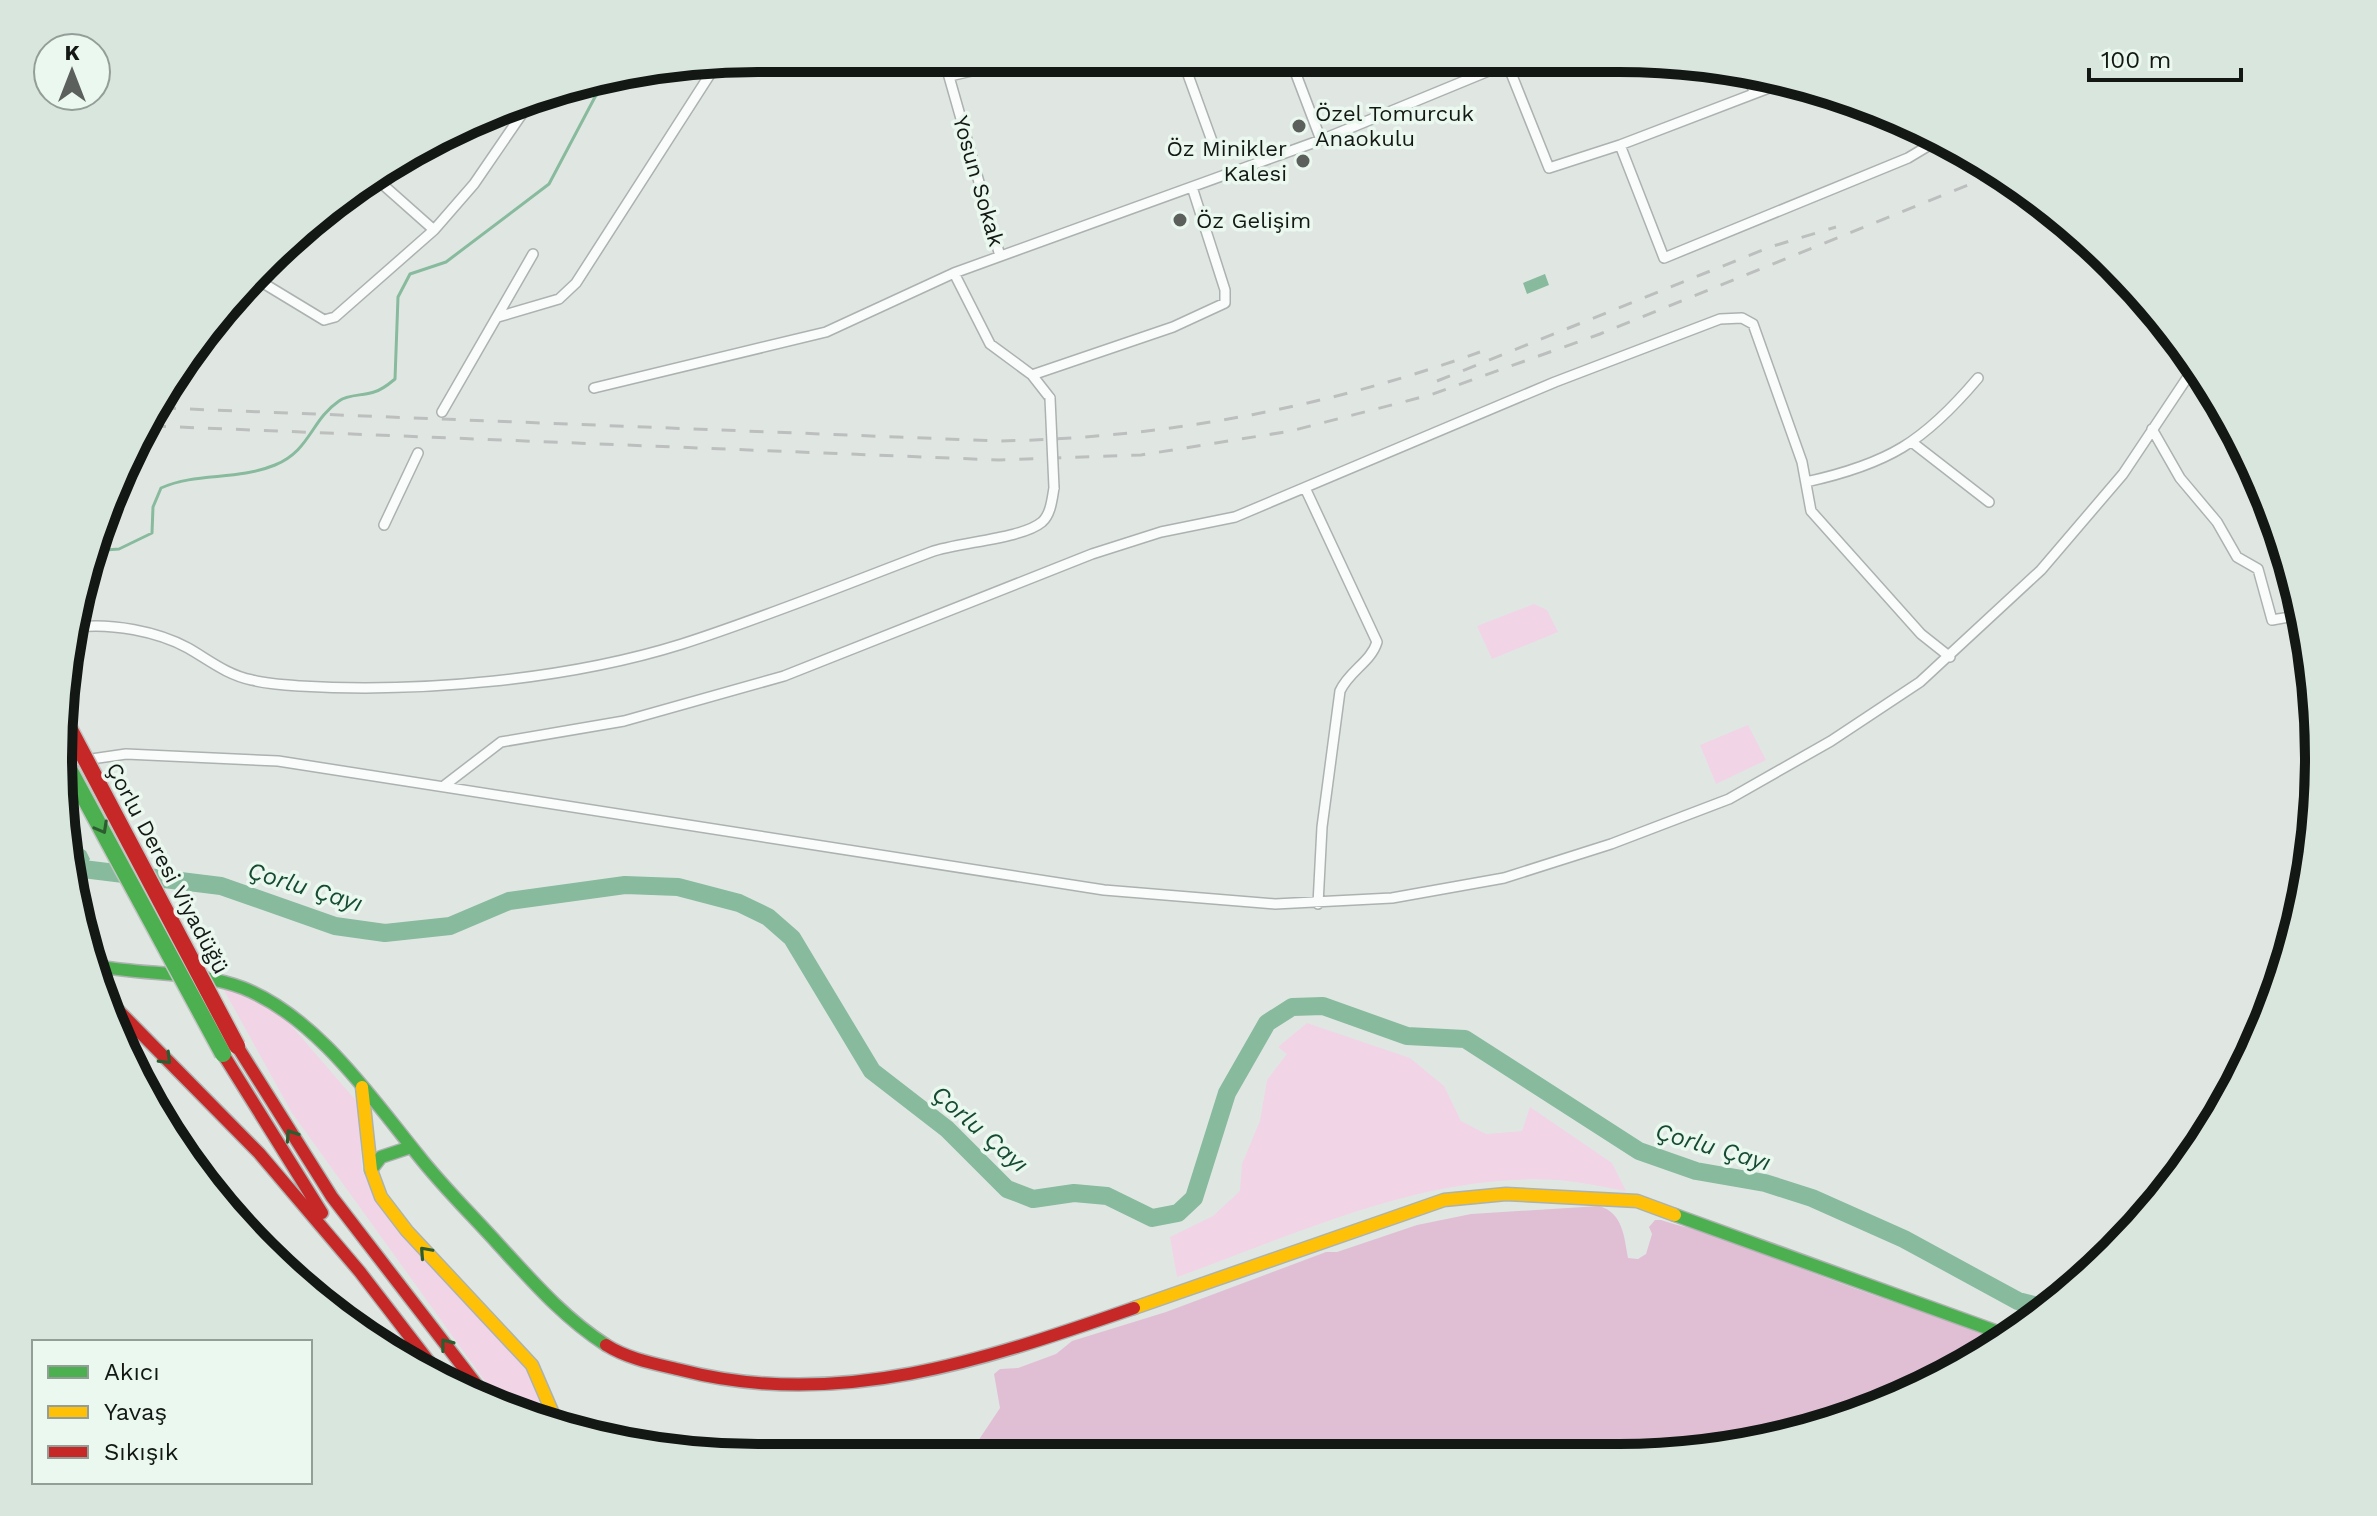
<svg xmlns="http://www.w3.org/2000/svg" width="2377" height="1516" font-family="'Work Sans',sans-serif">
<rect width="100%" height="100%" fill="#e0e7e3"/>
<path fill="#f1d4e6" d="M 1534,604 L 1547,610 L 1558,632 L 1492,659 L 1477,626 Z
M 1748,725 L 1766,760 L 1716,784 L 1700,745 Z
M 220,983 L 277,1009 L 358,1103 L 362,1171 L 375,1193 L 522,1360 L 547,1420 L 505,1409 L 292,1113 Z
M 1307,1023 L 1410,1058 L 1444,1086 L 1461,1121 L 1486,1134 L 1522,1131 L 1530,1107 L 1612,1163 L 1626,1191 C 1604,1187 1581,1182 1559,1180 C 1425,1172 1300,1233 1177,1277 L 1170,1237 L 1213,1216 L 1240,1191 L 1242,1164 L 1260,1121 L 1267,1080 L 1287,1054 L 1278,1047 Z"/>
<path fill="#e0bfd5" d="M 1599,1206 C 1623,1213 1624,1236 1628,1258 L 1638,1259 L 1646,1254 L 1652,1234 L 1649,1227 L 1655,1220 L 1661,1220 C 1686,1229 1714,1231 1738,1242 C 1824,1281 1914,1308 2003,1340 L 1929,1386 L 1801,1434 L 1665,1456 L 970,1453 L 1000,1408 L 994,1374 L 1000,1369 L 1018,1368 L 1056,1354 L 1072,1341 L 1166,1312 L 1326,1252 L 1337,1252 L 1417,1225 L 1471,1214 Z"/>
<path fill="#88ba9d" d="M 1545,274 L 1549,285 L 1527,294 L 1523,283 Z
M 72,842 L 86,851 L 90,859 L 84,869 L 75,873 Z"/>
<g fill="none" stroke-linecap="round" stroke-linejoin="round">
<path stroke="#88ba9d" stroke-width="3" d="M 92,551 L 119,549 L 152,533 L 153,507 L 161,488 C 197,472 236,481 275,465 C 310,451 311,420 339,401 C 348,394 363,396 374,392 C 382,390 389,384 395,379 L 398,297 L 410,274 L 446,262 L 549,184 L 595,97 L 608,83"/>
<path stroke="#88ba9d" stroke-width="18" d="M 75,868 L 221,886 L 335,926 L 385,933 L 450,926 L 509,901 L 625,885 L 678,887 L 739,903 L 768,917 L 792,938 L 872,1071 L 947,1129 L 1007,1189 L 1033,1199 L 1074,1193 L 1107,1196 L 1152,1218 L 1178,1213 L 1194,1198 L 1227,1093 L 1267,1023 L 1292,1007 L 1323,1006 L 1407,1036 L 1465,1039 L 1639,1151 L 1696,1171 L 1765,1183 L 1812,1198 L 1904,1239 L 2018,1301 L 2050,1309"/>
<g stroke="#acb2af" stroke-width="12">
<path id="street" d="M 944,59 L 1000,256
M 1183,61 L 1212,141
M 1291,61 L 1321,140
M 1507,63 L 1549,168 L 1620,145 L 1664,258 L 1908,158 L 1928,146 L 1930,136
M 1746,74 L 1755,93
M 950,76 L 1019,60
M 1620,145 L 1782,83
M 372,175 L 434,230
M 954,273 L 990,344 L 1032,375 L 1050,398
M 258,280 L 324,320 L 335,317 L 434,230 L 474,184 L 535,95
M 498,317 L 559,299 L 576,283 L 716,65
M 1032,375 L 1173,327 L 1225,303 L 1225,290 L 1192,187
M 594,388 L 826,332 L 954,273 L 1321,140 L 1508,63
M 442,412 L 533,254
M 2152,429 L 2180,478 L 2217,522 L 2237,557 L 2258,569 L 2272,620 L 2301,615
M 1913,443 L 1989,502
M 127,474 L 135,461
M 1806,482 C 1888,464 1924,442 1978,378
M 1306,490 L 1377,642 C 1371,662 1349,671 1340,691 L 1322,827 L 1318,904
M 384,525 L 418,453
M 77,627 C 111,623 157,631 188,648 C 209,660 227,675 252,680 C 267,684 284,685 300,686 C 420,693 567,680 682,644 C 766,617 849,583 931,552 C 958,542 1022,539 1042,522 C 1051,514 1052,499 1054,488
M 64,763 L 126,754 L 278,761 L 1104,890 L 1275,904 L 1392,898 L 1504,878 L 1611,844 L 1729,799 L 1831,741 L 1920,682 L 2041,570 L 2123,474 L 2195,366
M 445,785 L 501,742 L 624,721 L 784,676 L 1092,554 L 1161,532 L 1235,517 L 1555,382 L 1720,319 L 1742,318 L 1753,324 L 1802,462 L 1811,511 L 1921,634 L 1950,657"/>
</g>
<g stroke="#acb2af" stroke-width="15">
<path id="fast" d="M 93,965 C 142,976 196,970 243,988 C 316,1017 370,1096 418,1155 C 443,1187 472,1215 499,1245 C 533,1282 564,1318 606,1345
M 371,1170 L 381,1157 L 411,1147
M 1675,1215 L 2009,1336"/>
</g>
<g stroke="#acb2af" stroke-width="15">
<path id="slow" d="M 362,1087 L 371,1170 L 381,1197 L 407,1231 L 532,1365 L 557,1423
M 1134,1308 L 1444,1200 L 1506,1194 L 1637,1201 L 1675,1215"/>
</g>
<g stroke="#acb2af" stroke-width="15">
<path id="jam" d="M 111,1003 L 259,1153 L 360,1272 L 440,1376
M 237,1046 L 332,1197 L 493,1406
M 223,1054 L 322,1213
M 606,1345 C 628,1359 656,1364 681,1370 C 838,1411 987,1359 1134,1308"/>
</g>
<use href="#street" stroke="#fafbfb" stroke-width="9"/>
<use href="#fast" stroke="#4caf50" stroke-width="12"/>
<use href="#slow" stroke="#ffc107" stroke-width="12"/>
<use href="#jam" stroke="#c62828" stroke-width="12"/>
<path stroke="#bdbfbe" stroke-width="3" stroke-dasharray="14 14" stroke-linecap="butt" d="M 1437,381 L 1770,247 L 1836,227
M 162,408 L 999,441 C 1164,438 1325,408 1480,352
M 152,426 L 999,460 L 1141,455 L 1291,431 L 1430,395 L 1600,334 L 1995,174"/>
<g stroke="#acb2af" stroke-width="12" stroke-linecap="butt">
<path id="street-bridge" d="M 1050,398 L 1054,488"/>
</g>
<g stroke="#c0c4c1" stroke-width="19" stroke-linecap="butt">
<path id="fast-bridge" d="M 64,760 L 223,1054"/>
</g>
<g stroke="#c0c4c1" stroke-width="19" stroke-linecap="butt">
<path id="jam-bridge" d="M 60,711 L 237,1046"/>
</g>
<use href="#street-bridge" stroke="#fafbfb" stroke-width="9"/>
<use href="#fast-bridge" stroke="#4caf50" stroke-width="16"/>
<use href="#jam-bridge" stroke="#c62828" stroke-width="16"/>
</g>
<defs><path id="oneway-chevron" d="M-2-3.5L2.5 0L-2 3.5" fill="none" stroke-width="1.6" stroke-linecap="round" stroke-linejoin="round" transform="scale(2)"/></defs>
<g stroke="#2d5c30">
<use href="#oneway-chevron" transform="translate(102 828) rotate(61)"/>
<use href="#oneway-chevron" transform="translate(166 1059) rotate(45)"/>
<use href="#oneway-chevron" transform="translate(291 1135) rotate(-124)"/>
<use href="#oneway-chevron" transform="translate(425 1252) rotate(-132)"/>
<use href="#oneway-chevron" transform="translate(446 1344) rotate(-128)"/>
</g>
<g fill="#5b605d" stroke="#eaf8ef" stroke-width="3">
<circle cx="1299" cy="126" r="8"/>
<circle cx="1303" cy="161" r="8"/>
<circle cx="1180" cy="220" r="8"/>
</g>
<g text-anchor="middle" stroke-width="7" stroke-linejoin="round" paint-order="stroke">
<g font-size="22" fill="#131815" stroke="#eaf8ef" text-anchor="start">
<text x="1315" y="121">Özel Tomurcuk<tspan x="1315" dy="25">Anaokulu</tspan></text>
<text x="1287" y="156" text-anchor="end">Öz Minikler<tspan x="1287" dy="25">Kalesi</tspan></text>
<text x="1196" y="228">Öz Gelişim</text>
</g>
<g font-size="22" fill="#131815" stroke="#eaf8ef">
<text transform="translate(979 181) rotate(74)" y="8">Yosun Sokak</text>
<text transform="translate(168 868) rotate(62)" y="8">Çorlu Deresi Viyadüğü</text>
</g>
<g font-size="24" font-style="italic" fill="#154b30" stroke="#eaf8ef">
<text transform="translate(305 887) rotate(17)" y="8">Çorlu Çayı</text>
<text transform="translate(980 1129) rotate(41)" y="8">Çorlu Çayı</text>
<text transform="translate(1713 1147) rotate(16)" y="8">Çorlu Çayı</text>
</g>
</g>
<path d="M0 0H2377V1516H0ZM758 72H1619A686 686 0 0 1 2305 758V758A686 686 0 0 1 1619 1444H758A686 686 0 0 1 72 758V758A686 686 0 0 1 758 72Z" fill="#d9e6de" fill-rule="evenodd"/>
<path fill="none" stroke="#131815" stroke-width="10" d="M758 72H1619A686 686 0 0 1 2305 758V758A686 686 0 0 1 1619 1444H758A686 686 0 0 1 72 758V758A686 686 0 0 1 758 72Z"/>
<rect x="32" y="1340" width="280" height="144" fill="#eaf8ef" stroke="#949e98" stroke-width="2"/>
<rect x="48" y="1366" width="40" height="12" fill="#4caf50" stroke="#949e98" stroke-width="2"/>
<text x="104" y="1380" font-size="24" fill="#131815">Akıcı</text>
<rect x="48" y="1406" width="40" height="12" fill="#ffc107" stroke="#949e98" stroke-width="2"/>
<text x="104" y="1420" font-size="24" fill="#131815">Yavaş</text>
<rect x="48" y="1446" width="40" height="12" fill="#c62828" stroke="#949e98" stroke-width="2"/>
<text x="104" y="1460" font-size="24" fill="#131815">Sıkışık</text>
<g transform="translate(72 72)"><circle r="38" fill="#eaf8ef" stroke="#949e98" stroke-width="2"/>
<path d="M0-6L14 30L0 20L-14 30Z" fill="#5b605d"/>
<text y="-12" font-size="22" font-weight="bold" text-anchor="middle" fill="#131815">K</text>
</g>
<path d="M2089 68v12h152v-12" fill="none" stroke="#131815" stroke-width="4"/>
<text x="2101" y="68" font-size="24" fill="#131815" stroke="#eaf8ef" stroke-width="6" paint-order="stroke">100 m</text>
</svg>
